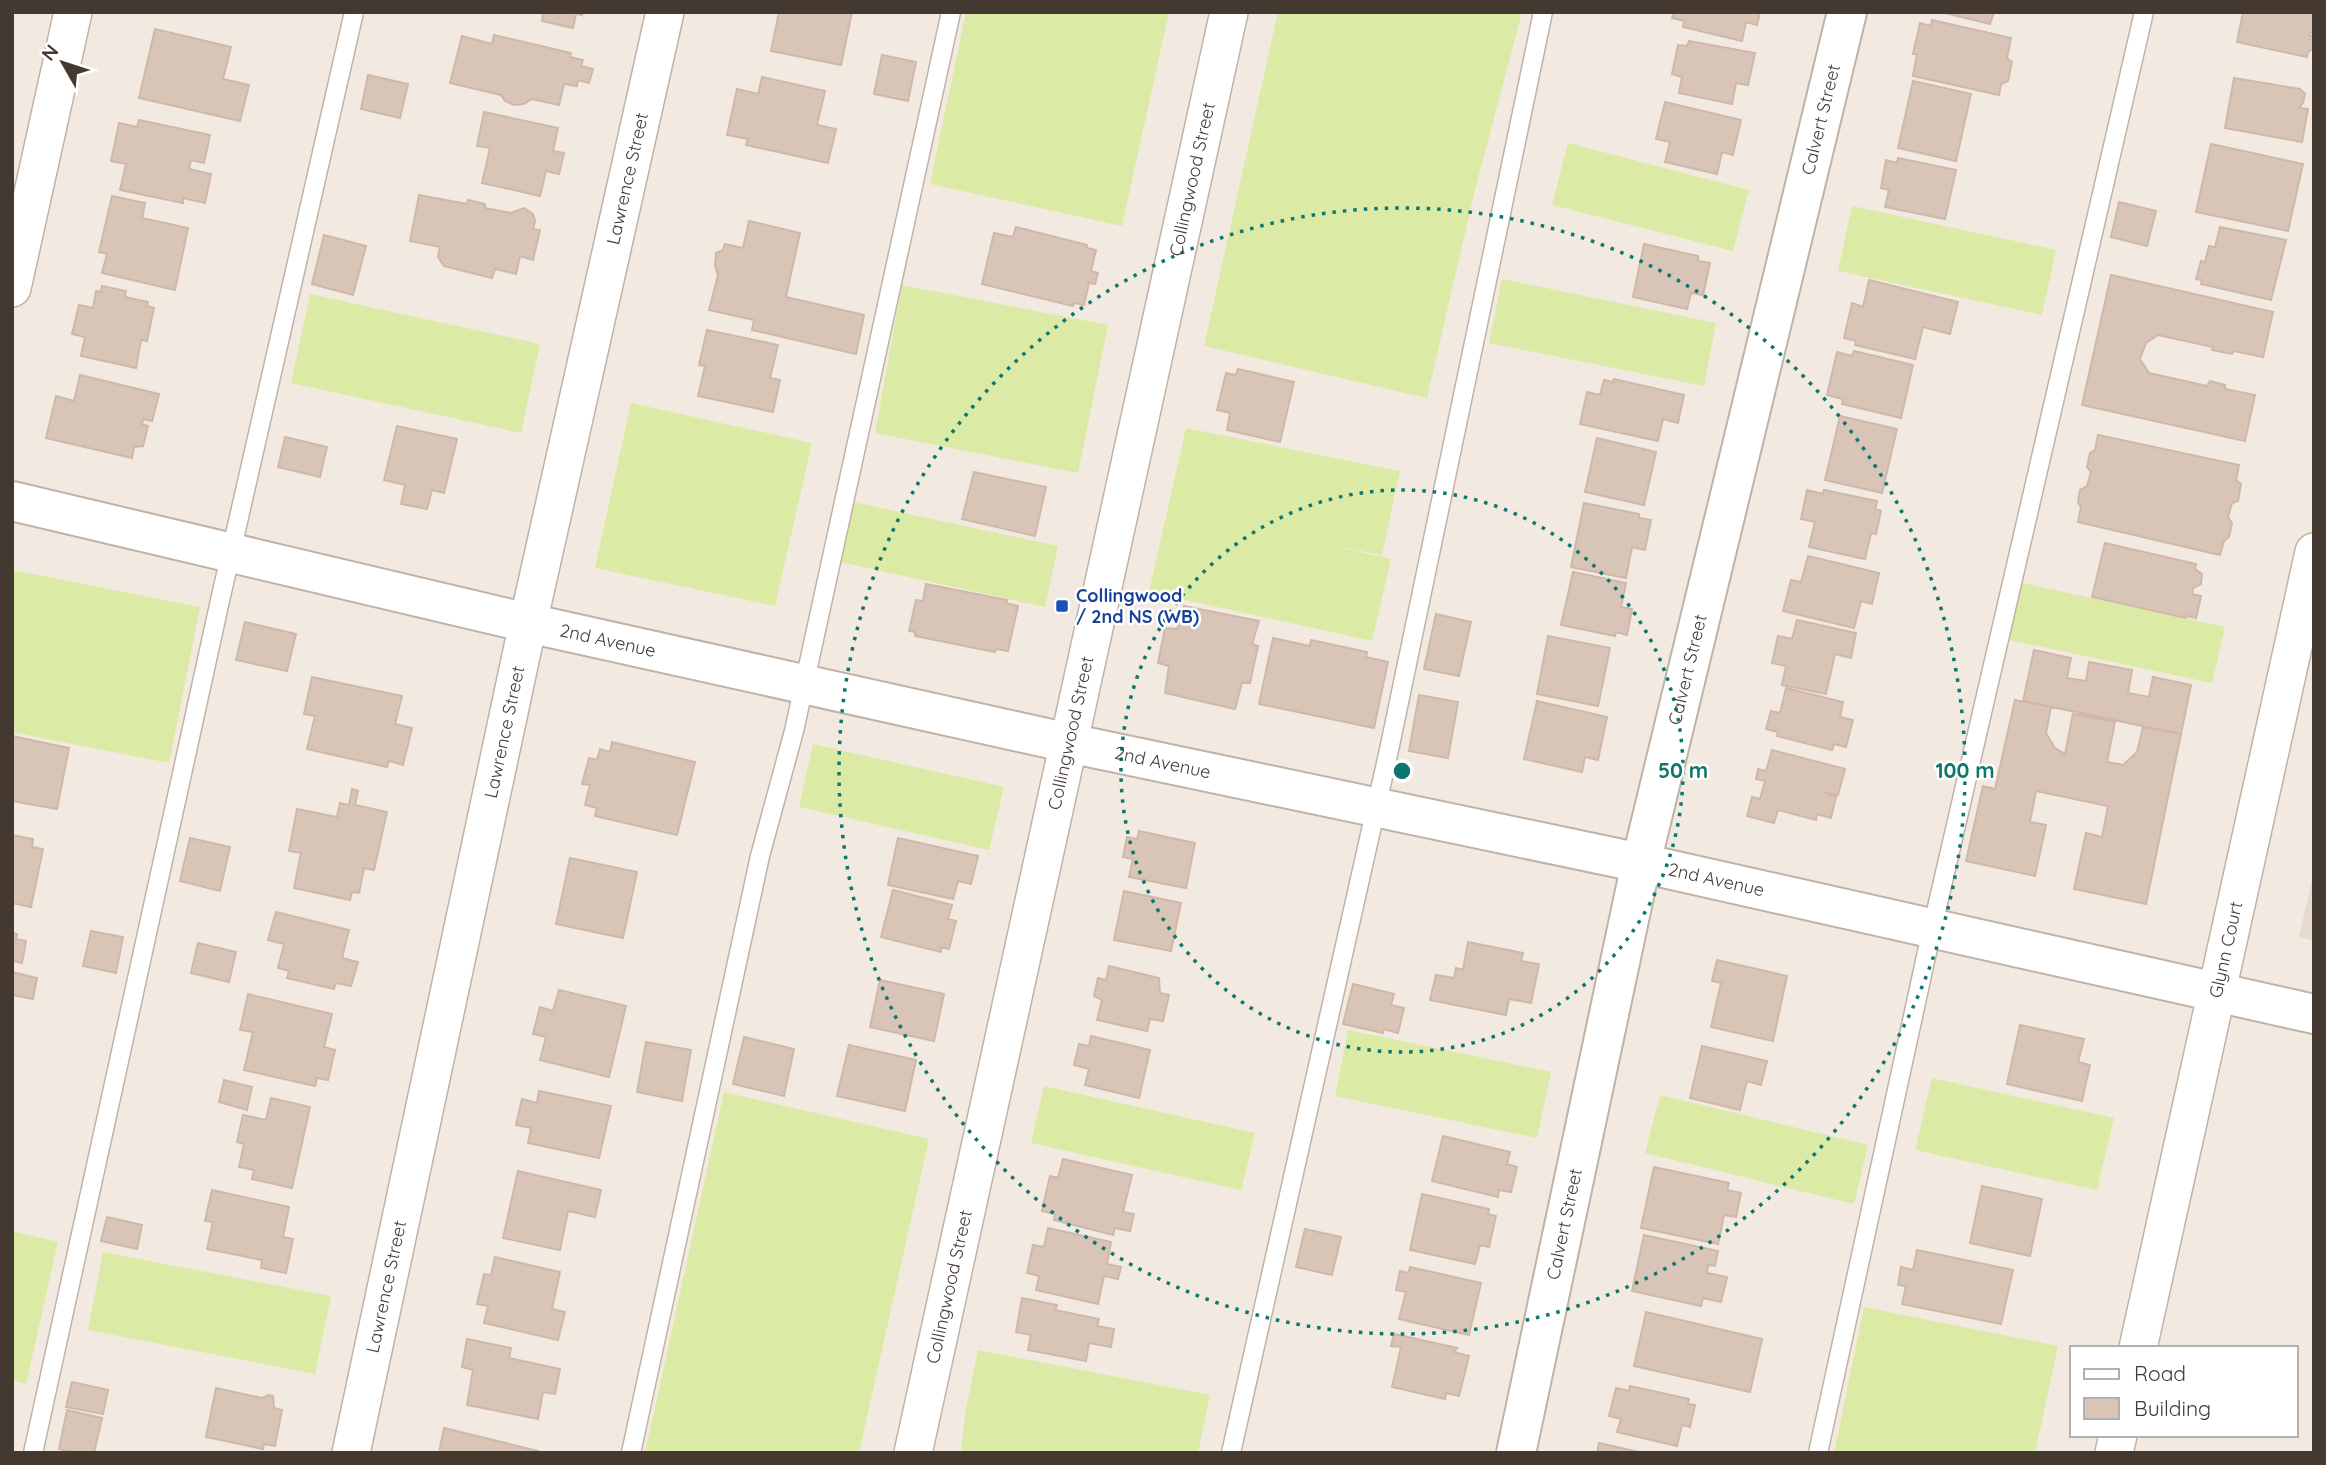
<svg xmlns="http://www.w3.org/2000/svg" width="2326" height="1465" font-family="Quicksand,sans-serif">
<rect width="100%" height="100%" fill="#f2e9e1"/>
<path fill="#e7dace" d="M 2314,871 L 2314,941 L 2299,937 Z"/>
<path fill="#dbeba5" d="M 966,12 L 1169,12 L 1122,226 L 930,184 Z
M 1278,12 L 1522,12 L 1474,194 L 1427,398 L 1204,346 Z
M 1568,143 L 1749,190 L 1733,251 L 1552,205 Z
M 1852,206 L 2056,250 L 2042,315 L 1838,271 Z
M 1502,279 L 1716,323 L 1704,386 L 1489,343 Z
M 902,285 L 1108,325 L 1078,473 L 875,433 Z
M 310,294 L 540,344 L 521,433 L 291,383 Z
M 631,403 L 812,443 L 775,606 L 595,568 Z
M 1186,428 L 1400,471 L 1382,555 L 1325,544 L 1391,559 L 1372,641 L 1149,592 Z
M 853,502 L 1058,546 L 1045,607 L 840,562 Z
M 12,570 L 200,607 L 169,763 L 12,732 Z
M 2022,583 L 2225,627 L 2212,683 L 2009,640 Z
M 813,744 L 1004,787 L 989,850 L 799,807 Z
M 1348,1030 L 1551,1072 L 1537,1138 L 1335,1096 Z
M 1932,1078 L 2114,1118 L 2097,1190 L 1915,1150 Z
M 1044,1086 L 1255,1133 L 1241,1190 L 1031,1143 Z
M 724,1092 L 929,1139 L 859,1453 L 645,1453 Z
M 1660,1095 L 1868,1145 L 1854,1204 L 1645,1153 Z
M 12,1231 L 58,1242 L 26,1384 L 12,1380 Z
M 103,1252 L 331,1296 L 315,1374 L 88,1330 Z
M 1864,1307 L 2058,1346 L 2035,1453 L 1834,1453 Z
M 978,1350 L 1210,1395 L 1198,1453 L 961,1453 L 965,1414 Z"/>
<path fill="#d8c5b8" stroke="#d0b8a8" stroke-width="2" d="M 543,12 L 583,12 L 582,15 L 576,14 L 573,28 L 542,21 Z
M 779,12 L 852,12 L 841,65 L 771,51 Z
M 1674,12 L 1760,12 L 1757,25 L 1746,22 L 1742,41 L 1683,27 L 1684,21 L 1672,18 Z
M 1941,12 L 1994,12 L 1990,24 Z
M 2243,12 L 2314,12 L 2314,29 L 2309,35 L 2314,37 L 2314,48 L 2308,52 L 2307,57 L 2237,42 Z
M 1932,20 L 2011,38 L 2007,58 L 2012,62 L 2008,81 L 2001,84 L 1999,95 L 1913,76 L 1917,54 L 1913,54 L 1920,23 L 1931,26 Z
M 155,29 L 231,47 L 223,79 L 249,85 L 240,121 L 139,98 Z
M 494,35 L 571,53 L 570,57 L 583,60 L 581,66 L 593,69 L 589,83 L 578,80 L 577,86 L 564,84 L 559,105 L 532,99 L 524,104 L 514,105 L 505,101 L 501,95 L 450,83 L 462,36 L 492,44 Z
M 1689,41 L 1755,53 L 1748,85 L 1736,83 L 1732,104 L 1679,93 L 1682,77 L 1672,74 L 1678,45 L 1687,46 Z
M 882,55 L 916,62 L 908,101 L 874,94 Z
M 368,75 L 408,84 L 400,118 L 361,109 Z
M 762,77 L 825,91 L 817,125 L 836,129 L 828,163 L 746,145 L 748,139 L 727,135 L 737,89 L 758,94 Z
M 2234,78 L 2300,89 L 2305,94 L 2303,103 L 2299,108 L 2308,109 L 2302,142 L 2225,128 Z
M 1913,81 L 1971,94 L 1956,161 L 1898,148 Z
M 1665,102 L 1741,120 L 1733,155 L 1722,152 L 1717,174 L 1665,162 L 1670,142 L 1656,139 Z
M 484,112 L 558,128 L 553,151 L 564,153 L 559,174 L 546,171 L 540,196 L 482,183 L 490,148 L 477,146 Z
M 139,120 L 210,135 L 204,163 L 191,160 L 189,169 L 211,174 L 205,203 L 183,198 L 183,203 L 120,190 L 126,164 L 111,161 L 119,123 L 137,127 Z
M 2211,144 L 2303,164 L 2288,231 L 2196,212 Z
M 1898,158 L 1956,170 L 1945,219 L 1885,207 L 1889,190 L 1881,188 L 1886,160 L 1897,163 Z
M 419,195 L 467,204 L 468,200 L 485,204 L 485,208 L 511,213 L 524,208 L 533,214 L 535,221 L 533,229 L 540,230 L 533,260 L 520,256 L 516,274 L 495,269 L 492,278 L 444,266 L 438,257 L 440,247 L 410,241 Z
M 112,196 L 145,203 L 142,218 L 188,228 L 175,290 L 102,273 L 107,254 L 99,252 Z
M 2119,202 L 2156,211 L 2147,246 L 2111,237 Z
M 749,221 L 800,233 L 786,297 L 864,315 L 856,354 L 752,330 L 754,320 L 709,310 L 718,275 L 715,266 L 716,253 L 723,250 L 725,244 L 743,248 Z
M 1016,227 L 1087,245 L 1087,248 L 1096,250 L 1091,271 L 1098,273 L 1095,284 L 1089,283 L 1084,305 L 1074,303 L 1073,306 L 982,284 L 994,233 L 1013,237 Z
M 2220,227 L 2286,240 L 2271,300 L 2201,284 L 2202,280 L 2196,279 L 2201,261 L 2205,262 L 2209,246 L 2215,247 Z
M 324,235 L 366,246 L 353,295 L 312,284 Z
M 1644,244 L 1698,256 L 1698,261 L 1710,263 L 1703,295 L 1691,293 L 1687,309 L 1633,297 Z
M 2111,275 L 2273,312 L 2263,357 L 2234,351 L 2232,354 L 2212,350 L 2213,347 L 2158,335 L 2146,343 L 2140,359 L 2149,373 L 2207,386 L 2210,381 L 2225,385 L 2225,389 L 2255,395 L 2245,441 L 2082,405 Z
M 1869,280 L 1958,302 L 1950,334 L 1923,327 L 1915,359 L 1855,345 L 1856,341 L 1844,338 L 1852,303 L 1863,307 Z
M 102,286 L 126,291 L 125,297 L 148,302 L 147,306 L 154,308 L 147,341 L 141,340 L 136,368 L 81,356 L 85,337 L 72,334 L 79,305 L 93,308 L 96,291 L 101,292 Z
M 707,330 L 778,345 L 770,378 L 780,380 L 773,412 L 698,396 L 705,366 L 699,365 Z
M 1854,351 L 1913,365 L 1901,418 L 1842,404 L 1843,399 L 1827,395 L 1837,352 L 1852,356 Z
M 1238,369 L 1294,382 L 1280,442 L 1227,430 L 1230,413 L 1217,410 L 1226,373 L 1236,375 Z
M 80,375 L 159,394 L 152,421 L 143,419 L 142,424 L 148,426 L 143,446 L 134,447 L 132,458 L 46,438 L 56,396 L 74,401 Z
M 1614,379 L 1684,395 L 1678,423 L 1663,419 L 1658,441 L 1580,424 L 1587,392 L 1600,395 L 1604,380 L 1613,382 Z
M 1840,416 L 1897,429 L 1882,493 L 1825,480 Z
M 397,426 L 457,439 L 444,493 L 432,490 L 427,509 L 401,504 L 405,485 L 384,480 Z
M 2098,435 L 2239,465 L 2236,480 L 2241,484 L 2238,501 L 2232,503 L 2228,517 L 2232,523 L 2229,537 L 2224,541 L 2220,555 L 2078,522 L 2081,507 L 2078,502 L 2080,490 L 2087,486 L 2091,472 L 2087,467 L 2090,453 L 2095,450 Z
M 285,437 L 327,447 L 320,477 L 278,467 Z
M 1597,438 L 1656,452 L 1644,505 L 1585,492 Z
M 974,472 L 1046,487 L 1035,536 L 962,519 Z
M 1807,490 L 1823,494 L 1824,490 L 1877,501 L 1875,509 L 1881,511 L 1876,534 L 1871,533 L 1865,559 L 1809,547 L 1815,522 L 1801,519 Z
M 1584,503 L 1639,514 L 1639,518 L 1651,520 L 1645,550 L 1632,547 L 1626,578 L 1571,567 Z
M 2105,543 L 2196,564 L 2195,569 L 2202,574 L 2201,584 L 2193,588 L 2192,594 L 2201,596 L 2196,618 L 2186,616 L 2186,618 L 2092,597 Z
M 1808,556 L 1879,573 L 1872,604 L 1861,601 L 1854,628 L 1783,611 L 1791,580 L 1801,582 Z
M 1573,572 L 1626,583 L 1621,607 L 1632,609 L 1627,635 L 1616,632 L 1615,636 L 1561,625 Z
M 926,584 L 1007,600 L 1006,603 L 1018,606 L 1008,651 L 996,649 L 995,652 L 915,636 L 915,632 L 909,631 L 916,600 L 923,601 Z
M 1184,606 L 1259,621 L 1252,644 L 1258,646 L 1250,683 L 1242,683 L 1235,709 L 1165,693 L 1169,666 L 1158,663 L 1165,628 L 1177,629 Z
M 1436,614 L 1471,622 L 1459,676 L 1424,669 Z
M 1797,620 L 1856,633 L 1851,658 L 1835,654 L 1826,694 L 1782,685 L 1786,666 L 1772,663 L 1778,636 L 1792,639 Z
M 245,622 L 296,634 L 287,671 L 236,660 Z
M 1548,636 L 1610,648 L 1598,706 L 1537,694 Z
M 1273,638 L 1310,646 L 1311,640 L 1367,652 L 1366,657 L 1388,662 L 1374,728 L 1259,704 Z
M 2034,650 L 2071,658 L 2067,678 L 2086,681 L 2089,662 L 2132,670 L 2128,693 L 2149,697 L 2153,677 L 2191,685 L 2181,734 L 2023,701 Z
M 312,677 L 402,696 L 395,724 L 412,728 L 403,765 L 389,761 L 387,767 L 307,749 L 315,716 L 304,714 Z
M 1786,688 L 1843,702 L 1840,717 L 1853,720 L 1846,747 L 1834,744 L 1832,750 L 1777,736 L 1778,732 L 1766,729 L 1771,711 L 1780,713 Z
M 1419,695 L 1458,702 L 1448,758 L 1409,751 Z
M 2015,700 L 2051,707 L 2046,733 L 2055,748 L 2065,754 L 2073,714 L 2115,722 L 2107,762 L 2123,765 L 2137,752 L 2143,727 L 2181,734 L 2146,904 L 2074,889 L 2086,833 L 2102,837 L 2108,806 L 2036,791 L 2030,822 L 2046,825 L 2035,876 L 1966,861 L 1983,786 L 1995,789 Z
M 1537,701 L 1607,717 L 1598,760 L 1585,757 L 1582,772 L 1524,759 Z
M 12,736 L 69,748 L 57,809 L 12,801 Z
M 612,742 L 695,762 L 677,835 L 595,816 L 597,808 L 585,805 L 590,785 L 582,784 L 589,758 L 597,760 L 600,749 L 610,752 Z
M 1772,750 L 1845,769 L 1838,795 L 1823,792 L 1836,797 L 1831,818 L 1817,814 L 1816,820 L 1778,810 L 1774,823 L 1747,816 L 1752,797 L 1760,799 L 1765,781 L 1756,779 L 1758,769 L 1766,771 Z
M 352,789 L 358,791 L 355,805 L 387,812 L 374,870 L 364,868 L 359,893 L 352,892 L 350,900 L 294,888 L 301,853 L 289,851 L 297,809 L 337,817 L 340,803 L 349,805 Z
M 1139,831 L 1195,843 L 1186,888 L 1129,877 L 1133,859 L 1123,857 L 1127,837 L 1137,839 Z
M 12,835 L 33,839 L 32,847 L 43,849 L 31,907 L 12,903 Z
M 190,838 L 230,847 L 220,891 L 180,881 Z
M 898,838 L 978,856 L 971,884 L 958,881 L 953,899 L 888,885 Z
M 570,858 L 637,872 L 623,938 L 556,924 Z
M 893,890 L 952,905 L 948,919 L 956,921 L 949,949 L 941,947 L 941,952 L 881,937 Z
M 1124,891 L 1181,903 L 1171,951 L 1114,940 Z
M 276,912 L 349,930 L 342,958 L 358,962 L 351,986 L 336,983 L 334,989 L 287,978 L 289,971 L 278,968 L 284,944 L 268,940 Z
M 91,931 L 123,937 L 116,973 L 83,966 Z
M 12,933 L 17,934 L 16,939 L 26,941 L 22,963 L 14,961 L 12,968 Z
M 1468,942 L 1523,953 L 1521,961 L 1539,964 L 1531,1003 L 1509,999 L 1506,1015 L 1430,1000 L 1436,975 L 1454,978 L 1456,968 L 1463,970 Z
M 198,943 L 236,952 L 229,982 L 191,973 Z
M 1717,960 L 1787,976 L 1773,1041 L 1711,1027 L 1721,983 L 1712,981 Z
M 1109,966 L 1159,978 L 1160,993 L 1169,995 L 1163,1021 L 1150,1019 L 1147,1031 L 1097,1020 L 1102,1000 L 1094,996 L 1098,978 L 1106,980 Z
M 12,972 L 37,978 L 33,999 L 12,995 Z
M 880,980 L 944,994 L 934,1041 L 870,1027 Z
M 1353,984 L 1394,994 L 1391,1005 L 1404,1008 L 1398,1033 L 1384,1029 L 1383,1033 L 1343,1024 Z
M 559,990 L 626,1006 L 609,1077 L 540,1060 L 546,1037 L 533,1034 L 540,1007 L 553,1011 Z
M 248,994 L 332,1014 L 324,1047 L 335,1050 L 328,1080 L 317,1078 L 315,1086 L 244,1070 L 253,1032 L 240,1030 Z
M 2020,1025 L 2084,1039 L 2078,1062 L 2090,1065 L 2082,1101 L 2007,1084 Z
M 1091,1036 L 1150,1050 L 1139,1098 L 1085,1085 L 1089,1069 L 1074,1065 L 1079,1044 L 1089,1046 Z
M 744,1037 L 794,1049 L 784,1096 L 733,1084 Z
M 646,1042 L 691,1050 L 682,1101 L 637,1092 Z
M 849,1045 L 916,1060 L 905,1111 L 837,1096 Z
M 1702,1046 L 1767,1061 L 1761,1085 L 1747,1081 L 1740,1110 L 1690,1098 Z
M 224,1080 L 252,1087 L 247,1110 L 219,1102 Z
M 539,1091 L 611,1106 L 599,1158 L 528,1143 L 531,1128 L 516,1125 L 522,1099 L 537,1103 Z
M 271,1098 L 310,1107 L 292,1188 L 252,1179 L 254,1170 L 239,1167 L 244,1144 L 237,1142 L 243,1115 L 266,1120 Z
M 1443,1136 L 1510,1152 L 1507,1164 L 1517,1167 L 1511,1192 L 1499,1190 L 1498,1197 L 1432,1181 Z
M 1063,1159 L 1132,1175 L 1123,1212 L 1134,1214 L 1130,1231 L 1115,1228 L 1113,1235 L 1054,1220 L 1055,1214 L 1042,1211 L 1050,1176 L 1058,1178 Z
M 1654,1167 L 1729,1183 L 1727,1190 L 1741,1193 L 1736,1217 L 1724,1215 L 1718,1244 L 1641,1228 Z
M 518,1171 L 601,1190 L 595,1217 L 568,1211 L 560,1250 L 503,1238 Z
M 1982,1186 L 2042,1199 L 2030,1256 L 1970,1243 Z
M 212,1190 L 289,1207 L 283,1237 L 293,1239 L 286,1273 L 261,1268 L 262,1260 L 207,1249 L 213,1222 L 205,1221 Z
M 1422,1194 L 1489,1209 L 1488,1214 L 1496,1216 L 1489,1247 L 1480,1245 L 1475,1264 L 1410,1250 Z
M 107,1217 L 142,1225 L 137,1249 L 101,1241 Z
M 1048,1228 L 1111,1242 L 1107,1264 L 1121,1267 L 1118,1279 L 1104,1276 L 1098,1304 L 1036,1290 L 1039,1276 L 1027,1273 L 1033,1245 L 1044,1247 Z
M 1305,1229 L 1341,1237 L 1332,1275 L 1296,1267 Z
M 1644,1235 L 1718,1251 L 1715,1266 L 1708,1265 L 1707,1273 L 1727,1277 L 1721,1302 L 1703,1298 L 1701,1306 L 1632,1291 Z
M 1917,1250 L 2013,1270 L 2001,1324 L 1902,1304 L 1906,1286 L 1898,1285 L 1901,1267 L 1913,1270 Z
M 495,1257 L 560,1272 L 552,1309 L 565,1312 L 558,1340 L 484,1323 L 488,1306 L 477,1304 L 484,1274 L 491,1275 Z
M 1410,1267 L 1481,1283 L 1469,1335 L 1399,1319 L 1406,1292 L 1396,1290 L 1400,1271 L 1408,1273 Z
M 1022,1298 L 1057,1305 L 1055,1310 L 1099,1319 L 1097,1326 L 1114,1329 L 1111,1347 L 1089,1343 L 1086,1361 L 1028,1350 L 1031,1335 L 1016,1332 Z
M 1646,1312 L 1762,1339 L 1750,1392 L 1634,1366 Z
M 1394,1334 L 1457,1348 L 1454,1352 L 1469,1356 L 1459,1396 L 1446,1393 L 1445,1399 L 1392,1387 L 1401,1347 L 1391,1346 Z
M 467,1339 L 511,1348 L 509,1358 L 560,1369 L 555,1394 L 543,1392 L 538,1419 L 467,1405 L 473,1370 L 462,1367 Z
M 72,1382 L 108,1390 L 103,1414 L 66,1407 Z
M 1630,1386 L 1689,1399 L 1688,1404 L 1695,1405 L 1690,1427 L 1682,1425 L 1677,1446 L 1617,1432 L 1621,1419 L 1609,1416 L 1616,1388 L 1629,1391 Z
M 216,1388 L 262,1398 L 269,1395 L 273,1396 L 274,1408 L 282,1410 L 275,1446 L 264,1444 L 263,1449 L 206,1437 Z
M 67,1410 L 102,1418 L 94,1453 L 78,1453 L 59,1449 Z
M 444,1428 L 538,1451 L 537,1453 L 439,1453 Z
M 1599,1443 L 1643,1453 L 1597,1453 Z"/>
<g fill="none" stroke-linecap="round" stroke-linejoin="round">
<g stroke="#c1b2a6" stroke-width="21">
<path id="service" d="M 33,1453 L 219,605 L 354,12
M 631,1453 L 760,856 L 794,731 L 951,12
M 1231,1453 L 1389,750 L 1543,12
M 1818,1453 L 1932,929 L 2144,12"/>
</g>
<g stroke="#c1b2a6" stroke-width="40">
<g id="minor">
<path d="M 12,288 L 73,12"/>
<path id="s1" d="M 2138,1348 L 2314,552"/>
<path id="s2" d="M 351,1453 L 528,623 L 665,12"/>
<path id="s3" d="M 913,1453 L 1229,12"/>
<path d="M 2114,1453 L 2118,1435"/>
</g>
</g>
<g stroke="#c1b2a6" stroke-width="42">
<g id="tertiary">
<path id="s4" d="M 12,501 L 528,623 L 1069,743 L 1641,863 L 2314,1014"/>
<path id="s5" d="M 1516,1453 L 1641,863 L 1847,12"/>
</g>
</g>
<use href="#service" stroke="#fff" stroke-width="18"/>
<use href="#minor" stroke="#fff" stroke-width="37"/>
<use href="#tertiary" stroke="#fff" stroke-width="38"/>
</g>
<g fill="none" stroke="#0f766e" stroke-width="3.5" stroke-dasharray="3.5 7">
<circle cx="1402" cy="771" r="281"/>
<circle cx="1402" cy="771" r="563"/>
</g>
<rect fill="#1a4fb4" stroke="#fff" stroke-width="2.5" x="1055" y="599" width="14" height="14" rx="3.5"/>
<g text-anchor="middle" stroke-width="5" stroke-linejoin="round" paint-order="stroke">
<g font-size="18" fill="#443931" stroke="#fff">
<text dy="6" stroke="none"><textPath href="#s5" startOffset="1368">Calvert Street</textPath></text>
<text dy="6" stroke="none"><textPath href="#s2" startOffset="1304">Lawrence Street</textPath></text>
<text dy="6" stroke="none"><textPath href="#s3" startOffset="1304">Collingwood Street</textPath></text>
<text dy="6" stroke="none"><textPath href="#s4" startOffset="612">2nd Avenue</textPath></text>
<text dy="6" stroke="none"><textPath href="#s5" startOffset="802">Calvert Street</textPath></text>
<text dy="6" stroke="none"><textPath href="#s2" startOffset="737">Lawrence Street</textPath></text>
<text dy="6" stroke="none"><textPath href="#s3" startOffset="737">Collingwood Street</textPath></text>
<text dy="6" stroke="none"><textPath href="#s4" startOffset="1180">2nd Avenue</textPath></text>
<text dy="6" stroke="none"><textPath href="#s4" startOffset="1746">2nd Avenue</textPath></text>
<text dy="6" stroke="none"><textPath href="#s1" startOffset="408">Glynn Court</textPath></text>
<text dy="6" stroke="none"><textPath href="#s5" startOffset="234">Calvert Street</textPath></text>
<text dy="6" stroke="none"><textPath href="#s2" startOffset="170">Lawrence Street</textPath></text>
<text dy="6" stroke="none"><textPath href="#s3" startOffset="170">Collingwood Street</textPath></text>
</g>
<g font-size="18" font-weight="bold" fill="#164399" stroke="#fff" text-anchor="start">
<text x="1076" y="602">Collingwood<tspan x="1076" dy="21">/ 2nd NS (WB)</tspan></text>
</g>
</g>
<circle cx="1402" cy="771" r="10" fill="#0f766e" stroke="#fff" stroke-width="3.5"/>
<g font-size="21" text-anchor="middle" font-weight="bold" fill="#0f766e" stroke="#fff" stroke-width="5" stroke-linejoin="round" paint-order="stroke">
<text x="1683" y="778">50 m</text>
<text x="1965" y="778">100 m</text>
</g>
<rect width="2326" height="1465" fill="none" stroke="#443931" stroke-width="28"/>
<rect x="2070" y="1346" width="228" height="91" fill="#ffffff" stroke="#b4b0ad" stroke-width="2"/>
<rect x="2084" y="1369" width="35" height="10" fill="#ffffff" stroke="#b4b0ad" stroke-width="2"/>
<text x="2134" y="1381" font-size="21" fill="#443931">Road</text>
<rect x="2084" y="1398" width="35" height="21" fill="#d8c5b8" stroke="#b4b0ad" stroke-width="2"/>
<text x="2134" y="1416" font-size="21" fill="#443931">Building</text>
<g transform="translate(63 63) rotate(309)" stroke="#ffffff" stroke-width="5" paint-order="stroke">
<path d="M0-5L12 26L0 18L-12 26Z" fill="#443931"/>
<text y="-10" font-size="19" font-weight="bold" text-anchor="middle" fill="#443931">N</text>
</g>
</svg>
